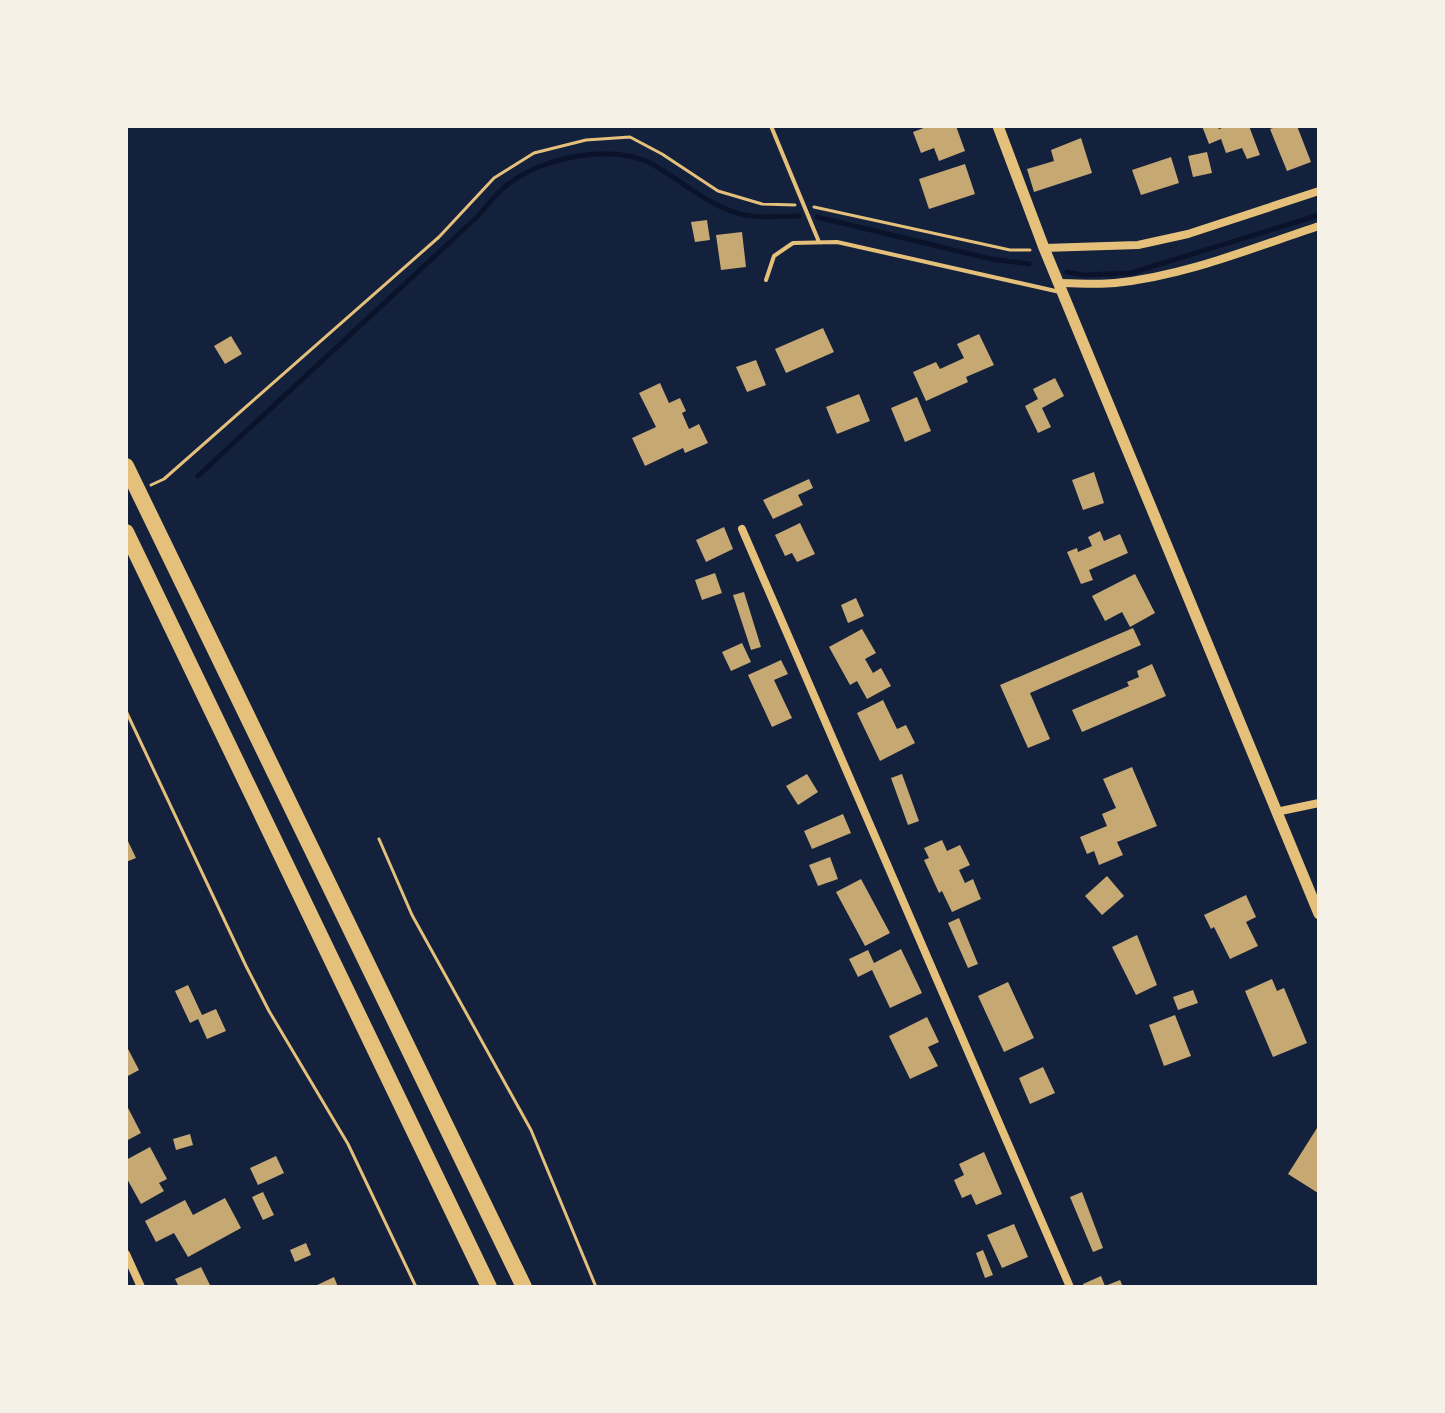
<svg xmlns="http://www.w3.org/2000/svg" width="1445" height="1413" font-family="'Sofia Sans Condensed',sans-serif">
<rect width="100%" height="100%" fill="#14213d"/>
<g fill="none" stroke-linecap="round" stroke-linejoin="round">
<path stroke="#0b132b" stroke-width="5" d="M 817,217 L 991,259 L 1029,264
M 1067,272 L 1083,275 L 1131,273 L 1319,215
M 198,476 L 477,217 C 488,205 497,191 511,182 C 545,157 614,143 652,164 C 681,180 704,203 737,213 C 755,219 779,216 799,216"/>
</g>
<path fill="#c6a872" d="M 929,126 L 956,126 L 965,151 L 939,161 L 934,148 L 921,153 L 913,132 Z
M 1202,126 L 1217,126 L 1219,129 L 1228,126 L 1249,126 L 1260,155 L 1247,159 L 1242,148 L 1226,153 L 1221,139 L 1209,144 Z
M 1279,126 L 1297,126 L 1311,162 L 1287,171 L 1270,129 Z
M 1081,138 L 1092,173 L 1034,192 L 1027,169 L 1054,161 L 1051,150 Z
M 1207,152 L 1212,173 L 1193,177 L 1188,156 Z
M 1171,157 L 1179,183 L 1141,195 L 1132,170 Z
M 965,164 L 975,194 L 929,209 L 919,179 Z
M 707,220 L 710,240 L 695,242 L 691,222 Z
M 742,232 L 746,267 L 721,270 L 716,235 Z
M 823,328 L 834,352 L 786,373 L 775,349 Z
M 979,334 L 994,365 L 966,377 L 968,382 L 926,401 L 913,372 L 936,362 L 940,369 L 964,358 L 957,344 Z
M 231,336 L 242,354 L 225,364 L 214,346 Z
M 756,360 L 766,385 L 747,392 L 736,367 Z
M 1055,378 L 1064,396 L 1042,408 L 1051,427 L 1038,433 L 1025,406 L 1038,399 L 1033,389 Z
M 660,383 L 669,403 L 680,398 L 686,411 L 682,413 L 689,429 L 699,424 L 708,443 L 685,453 L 683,448 L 645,466 L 632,438 L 656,427 L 639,393 Z
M 859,394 L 870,421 L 837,434 L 826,407 Z
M 917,397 L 931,431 L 905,442 L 891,408 Z
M 1094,472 L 1104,503 L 1083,510 L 1072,480 Z
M 809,479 L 813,488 L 798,495 L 803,505 L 773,519 L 763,500 Z
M 800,523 L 815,554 L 797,562 L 792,553 L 785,556 L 775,535 Z
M 724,527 L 733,549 L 706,562 L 696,540 Z
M 1100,531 L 1104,541 L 1120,534 L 1128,553 L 1089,570 L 1093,580 L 1081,584 L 1067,552 L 1077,548 L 1078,552 L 1092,546 L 1088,537 Z
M 715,573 L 722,593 L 702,600 L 695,580 Z
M 1135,574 L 1155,613 L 1130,627 L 1122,612 L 1105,621 L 1092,596 Z
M 744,592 L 761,647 L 751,650 L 733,595 Z
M 856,598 L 864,616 L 848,623 L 841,605 Z
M 1133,628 L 1141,645 L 1030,693 L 1050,739 L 1028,748 L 1000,685 Z
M 862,629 L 876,653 L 865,659 L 873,673 L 881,668 L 891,686 L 867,699 L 857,681 L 850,685 L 829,647 Z
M 742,643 L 751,662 L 731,671 L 722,652 Z
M 781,660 L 788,674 L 774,680 L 792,718 L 772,727 L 748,675 Z
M 1152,664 L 1166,696 L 1082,732 L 1072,710 L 1129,686 L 1127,682 L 1139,677 L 1137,671 Z
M 883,700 L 897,729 L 906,725 L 915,743 L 880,761 L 857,713 Z
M 1132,767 L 1157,826 L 1117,842 L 1123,855 L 1099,865 L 1094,851 L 1087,854 L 1080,837 L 1107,826 L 1102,814 L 1116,808 L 1103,779 Z
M 807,774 L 818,792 L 798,805 L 786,786 Z
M 902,774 L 919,821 L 908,825 L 891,778 Z
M 843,814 L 851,833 L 812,849 L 804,831 Z
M 126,837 L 136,858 L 126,862 Z
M 942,840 L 947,851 L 960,845 L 970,865 L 959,870 L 965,883 L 973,879 L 981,899 L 952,912 L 942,891 L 939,893 L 924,860 L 929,858 L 924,848 Z
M 830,857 L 838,879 L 818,886 L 809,865 Z
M 1107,876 L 1124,896 L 1102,915 L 1085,896 Z
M 861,879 L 890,933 L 865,946 L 836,892 Z
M 1246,895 L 1256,917 L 1246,922 L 1258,946 L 1230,959 L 1214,927 L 1211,929 L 1204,915 Z
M 959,918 L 978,964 L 968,968 L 948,923 Z
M 1137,935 L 1157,985 L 1136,995 L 1112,947 Z
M 901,949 L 922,993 L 890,1008 L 872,970 L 858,977 L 849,959 L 868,950 L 874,963 Z
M 1272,979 L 1277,991 L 1284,988 L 1307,1043 L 1273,1057 L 1245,991 Z
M 1008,982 L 1034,1038 L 1004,1052 L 978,996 Z
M 188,985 L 202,1015 L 216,1009 L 226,1031 L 207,1039 L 198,1019 L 190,1023 L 175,991 Z
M 1193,990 L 1198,1003 L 1178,1010 L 1173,997 Z
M 1175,1015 L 1191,1056 L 1164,1066 L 1149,1025 Z
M 927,1017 L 939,1042 L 928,1047 L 938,1066 L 910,1079 L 889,1036 Z
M 126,1045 L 139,1070 L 126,1077 Z
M 1043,1067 L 1055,1093 L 1030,1104 L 1019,1078 Z
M 126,1104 L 141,1133 L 126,1141 Z
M 1317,1128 L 1319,1129 L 1318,1193 L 1288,1174 Z
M 190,1134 L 193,1145 L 176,1150 L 173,1139 Z
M 150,1147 L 167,1179 L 159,1183 L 164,1191 L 141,1204 L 126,1177 L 126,1160 Z
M 984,1152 L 1002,1194 L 976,1205 L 971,1194 L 962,1198 L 954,1180 L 964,1175 L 959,1164 Z
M 276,1156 L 284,1173 L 258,1185 L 250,1168 Z
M 263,1192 L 274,1215 L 263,1220 L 252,1197 Z
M 1082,1192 L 1103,1248 L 1093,1252 L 1070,1197 Z
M 225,1198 L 241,1228 L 188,1257 L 174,1233 L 156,1242 L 145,1221 L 185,1200 L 193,1215 Z
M 1014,1224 L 1028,1257 L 1002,1268 L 987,1235 Z
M 306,1243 L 311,1255 L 295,1262 L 290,1250 Z
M 983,1250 L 993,1275 L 985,1278 L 976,1253 Z
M 201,1267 L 211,1287 L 179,1287 L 175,1279 Z
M 1101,1276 L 1105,1286 L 1120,1280 L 1123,1287 L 1084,1287 L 1083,1284 Z
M 334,1277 L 338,1287 L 313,1287 Z"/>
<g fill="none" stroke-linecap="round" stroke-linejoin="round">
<path stroke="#e5c07b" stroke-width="3" d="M 814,207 L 1010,250 L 1030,250
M 151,485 L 164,479 L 439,237 L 494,178 L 534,153 L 586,140 L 630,137 L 662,154 L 718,191 L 762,204 L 795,205
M 126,711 L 246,966 L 269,1011 L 348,1144 L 416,1287
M 379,839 L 412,915 L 531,1130 L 596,1287"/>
<path stroke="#e5c07b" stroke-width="4" d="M 771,126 L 819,242
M 766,280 L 774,256 L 793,243 L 837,242 L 1060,292"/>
<path stroke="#e5c07b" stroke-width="8" d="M 1044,248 L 1138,245 L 1188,234 L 1319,191
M 1059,283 C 1077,283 1096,285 1115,283 C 1185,276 1252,248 1319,226
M 742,529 L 1070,1287
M 1276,812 L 1319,803
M 126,1254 L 141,1287"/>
<path stroke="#e5c07b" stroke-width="11" d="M 998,126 L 1044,248 L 1319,914"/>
<path stroke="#e5c07b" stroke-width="16" d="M 126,466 L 524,1287
M 126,532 L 489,1287"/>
</g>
<rect width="1445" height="1413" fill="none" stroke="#f6f1e7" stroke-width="256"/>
</svg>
